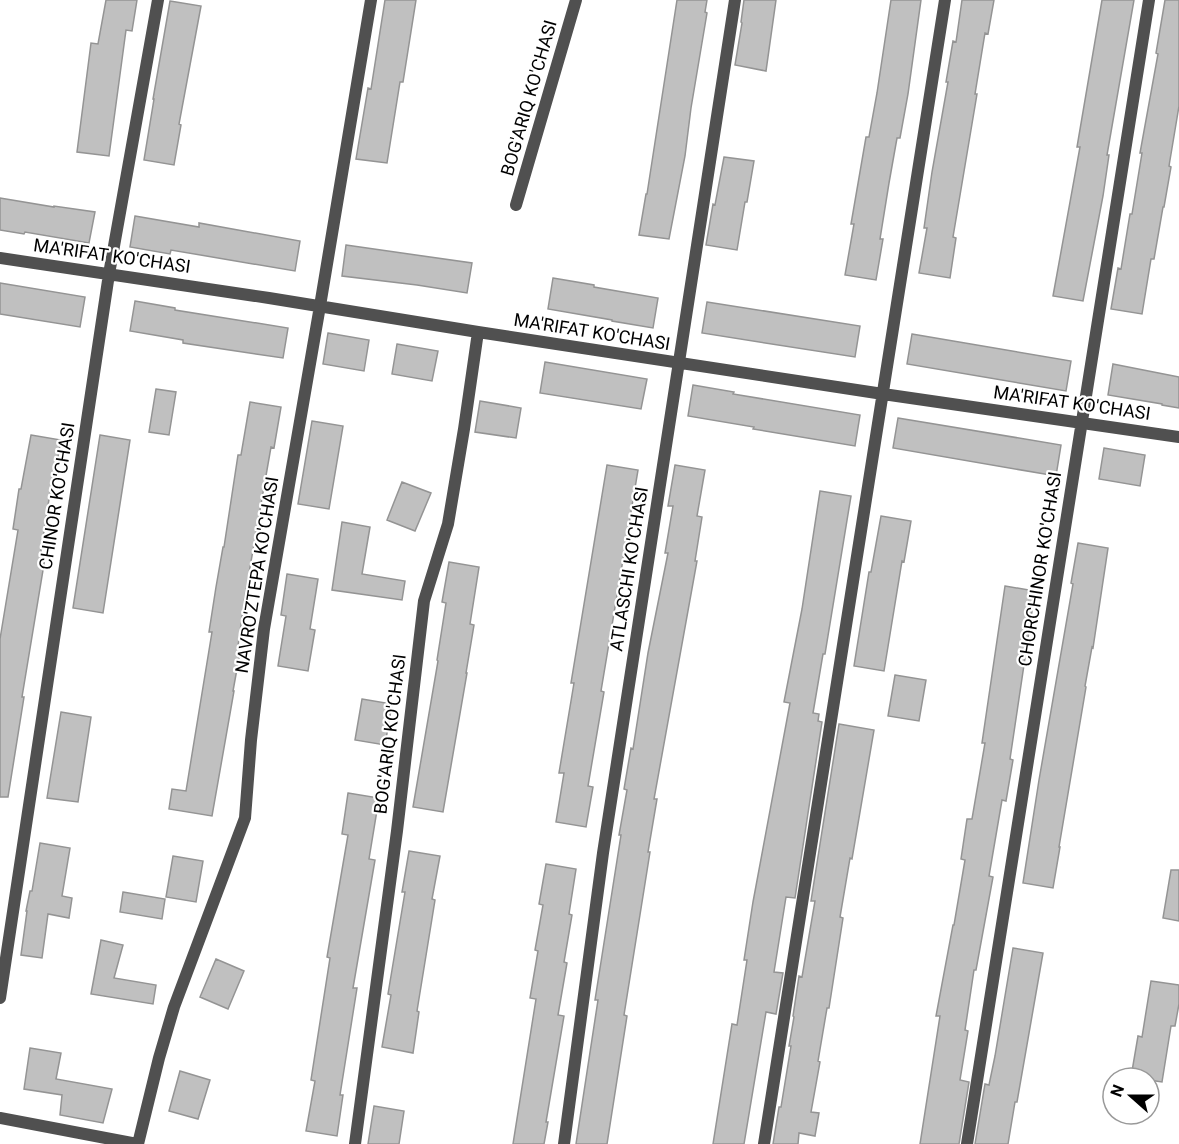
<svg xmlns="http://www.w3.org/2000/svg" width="1179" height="1144" font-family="Roboto,sans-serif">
<rect width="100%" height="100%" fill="#fff"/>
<path fill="#c0c0c0" stroke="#949494" stroke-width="1.5" d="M 106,0 L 137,0 L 132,31 L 126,30 L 109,156 L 77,152 L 91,43 L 98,44 Z
M 385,0 L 416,0 L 403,82 L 400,82 L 387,163 L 356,159 L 368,88 L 371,89 Z
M 677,0 L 707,0 L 705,12 L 707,13 L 691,108 L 685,156 L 669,239 L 639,235 L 646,194 L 647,194 Z
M 744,0 L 776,0 L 766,71 L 735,65 L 742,23 L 741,22 Z
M 891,0 L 921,0 L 908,94 L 900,138 L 897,138 L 889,183 L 880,239 L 883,239 L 876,280 L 845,275 L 854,224 L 851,224 L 866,137 L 869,137 L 877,93 Z
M 962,0 L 994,0 L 988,34 L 985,33 L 975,94 L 977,94 L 953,237 L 956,238 L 950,278 L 919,273 L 927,228 L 924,228 L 932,172 L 948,82 L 946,82 L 953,41 L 956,42 Z
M 1102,0 L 1134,0 L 1107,155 L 1109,155 L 1103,196 L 1083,301 L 1053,296 L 1080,147 L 1077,147 Z
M 1165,0 L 1179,0 L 1179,106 L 1169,166 L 1171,167 L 1164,207 L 1163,207 L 1154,259 L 1151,259 L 1142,314 L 1111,309 L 1118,268 L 1121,269 L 1130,214 L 1132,214 L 1142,153 L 1140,153 L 1158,54 L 1156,53 Z
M 170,1 L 201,6 L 179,124 L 181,125 L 174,165 L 144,160 L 154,99 L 153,99 Z
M 724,157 L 754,161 L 747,202 L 745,202 L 737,250 L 706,245 L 713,204 L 715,205 Z
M 0,198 L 54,207 L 54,206 L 95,212 L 89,243 L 25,232 L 24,234 L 0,230 Z
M 135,216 L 199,227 L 199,223 L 300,241 L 295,271 L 171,250 L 170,254 L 130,247 Z
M 346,245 L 472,263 L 467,293 L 417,285 L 342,276 Z
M 553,278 L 594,285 L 594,287 L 658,298 L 653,328 L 612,321 L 612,320 L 548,309 Z
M 0,283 L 85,297 L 80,327 L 0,314 Z
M 135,301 L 175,308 L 175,310 L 288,328 L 283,358 L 183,343 L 183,340 L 130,331 Z
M 707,302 L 860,326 L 855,357 L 702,333 Z
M 328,333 L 369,340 L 364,371 L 323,364 Z
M 912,334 L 1071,361 L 1066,391 L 907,364 Z
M 397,344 L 438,351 L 432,381 L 392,374 Z
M 545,362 L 647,379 L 641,409 L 540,393 Z
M 1113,364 L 1179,377 L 1179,408 L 1162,405 L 1162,404 L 1108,395 Z
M 693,385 L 734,392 L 733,394 L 860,415 L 855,446 L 753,429 L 754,427 L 688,416 Z
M 156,389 L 176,392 L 169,435 L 149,432 Z
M 480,401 L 521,408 L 516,438 L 475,432 Z
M 250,402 L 281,407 L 274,448 L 271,447 L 245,596 L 238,646 L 241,647 L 233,691 L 234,691 L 212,816 L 169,809 L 172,789 L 186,791 L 212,632 L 209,632 L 216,587 L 223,547 L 224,547 L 238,455 L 241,455 Z
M 898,418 L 1061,445 L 1056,476 L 893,448 Z
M 312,421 L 343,426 L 329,509 L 298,504 Z
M 31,435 L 61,440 L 54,480 L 52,480 L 40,557 L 45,558 L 22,697 L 24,697 L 8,797 L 0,797 L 0,639 L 18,530 L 13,529 L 19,489 L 21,489 Z
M 100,435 L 130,440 L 103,613 L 73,608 Z
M 1104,448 L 1145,455 L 1140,486 L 1099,479 Z
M 607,465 L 638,470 L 601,691 L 604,692 L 588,786 L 593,787 L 586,827 L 556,822 L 564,773 L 559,773 L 574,683 L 571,683 Z
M 675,465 L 705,470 L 697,516 L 702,517 L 695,561 L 697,561 L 654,799 L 657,799 L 648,852 L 650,852 L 624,1015 L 627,1016 L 607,1144 L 576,1144 L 598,1000 L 595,1000 L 621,835 L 619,835 L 627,790 L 624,789 L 631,748 L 633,749 L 648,653 L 668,553 L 665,553 L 673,506 L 668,506 Z
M 402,482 L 431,493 L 415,531 L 387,520 Z
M 820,491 L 851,496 L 825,654 L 823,654 L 813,713 L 819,714 L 818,721 L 822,722 L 795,898 L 786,897 L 774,972 L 783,973 L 776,1014 L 766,1012 L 744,1144 L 713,1144 L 732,1024 L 737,1025 L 747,960 L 744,960 L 753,902 L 790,703 L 784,702 L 802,609 Z
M 881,516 L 911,521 L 904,562 L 902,561 L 884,671 L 854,666 L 869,572 L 871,572 Z
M 342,522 L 370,527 L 362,574 L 405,581 L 402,600 L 332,590 Z
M 1078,543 L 1108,548 L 1093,648 L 1092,647 L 1085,686 L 1086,687 L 1059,847 L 1060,847 L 1053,888 L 1023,883 L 1039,780 L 1073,584 L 1071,583 Z
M 449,562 L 479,567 L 470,624 L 474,625 L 466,673 L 467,673 L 443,812 L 413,807 L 438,661 L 437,660 L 446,603 L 442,602 Z
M 287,574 L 318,579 L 310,629 L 315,630 L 308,671 L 278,666 L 286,616 L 281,615 Z
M 1005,586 L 1035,591 L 1010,759 L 1013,760 L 1006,801 L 1002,800 L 989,876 L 993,877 L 976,970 L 974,970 L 965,1030 L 968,1031 L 960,1080 L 969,1082 L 959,1144 L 920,1144 L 940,1016 L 936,1016 L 953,925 L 954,925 L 965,860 L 961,859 L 967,819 L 972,819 L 985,743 L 982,743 Z
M 895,675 L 926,680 L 919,721 L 888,716 Z
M 362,699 L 392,704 L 385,745 L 355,740 Z
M 61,712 L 91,717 L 78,802 L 47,798 Z
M 839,724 L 874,730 L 852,859 L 850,858 L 840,917 L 843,918 L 829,1008 L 827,1008 L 818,1061 L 820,1062 L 811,1112 L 819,1113 L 815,1136 L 799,1133 L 798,1144 L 773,1144 L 779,1107 L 781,1107 L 791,1046 L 789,1046 L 794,1017 L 793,1016 L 799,976 L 802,977 L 815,901 L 811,901 Z
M 348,793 L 379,798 L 369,859 L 375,860 L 353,988 L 357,988 L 340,1095 L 343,1095 L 337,1136 L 306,1131 L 315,1081 L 311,1080 L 330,958 L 327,957 L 348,835 L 342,834 Z
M 40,843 L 70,848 L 62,896 L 72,898 L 69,918 L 48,914 L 42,958 L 21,955 L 27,911 L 26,911 L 30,891 L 32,891 Z
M 409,851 L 440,856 L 432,899 L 435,900 L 417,1011 L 419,1012 L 413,1053 L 382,1047 L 391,995 L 388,994 L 405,892 L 402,892 Z
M 173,856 L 203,861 L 196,902 L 166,897 Z
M 546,864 L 576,869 L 569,914 L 572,915 L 564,962 L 567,963 L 558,1015 L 564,1016 L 546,1122 L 548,1122 L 544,1144 L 513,1144 L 536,999 L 530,998 L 538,951 L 535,950 L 543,905 L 539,904 Z
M 1171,870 L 1179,870 L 1179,921 L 1163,918 Z
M 123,892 L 165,899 L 162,919 L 120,912 Z
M 101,940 L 123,945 L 114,978 L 156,985 L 153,1004 L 91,994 Z
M 1013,948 L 1043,953 L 1017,1102 L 1015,1102 L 1008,1144 L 975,1144 L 985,1084 L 989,1085 L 995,1056 Z
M 216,959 L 244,971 L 228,1009 L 200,997 Z
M 1151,981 L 1179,985 L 1179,1004 L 1175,1026 L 1171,1026 L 1162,1082 L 1149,1080 L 1149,1078 L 1131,1077 L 1138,1036 L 1142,1037 Z
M 30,1048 L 61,1053 L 56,1079 L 112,1089 L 103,1123 L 60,1115 L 62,1095 L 24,1089 Z
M 180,1071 L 210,1080 L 198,1119 L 169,1111 Z
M 374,1106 L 404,1111 L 399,1144 L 368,1144 Z"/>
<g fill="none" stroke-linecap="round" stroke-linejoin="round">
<path stroke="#505050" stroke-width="12" d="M 516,205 L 576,0
M 0,258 L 269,298 L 478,332 L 883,394 L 1179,437
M 0,998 L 109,274 L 158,0
M 0,1118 L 137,1144
M 138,1144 L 159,1058 L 174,1007 L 245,818 L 251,740 L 264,629 L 320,306 L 371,0
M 355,1144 L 397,831 L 424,601 L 448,524 L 464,429 L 478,332
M 564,1144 L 603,853 L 735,0
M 764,1144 L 945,0
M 967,1144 L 1149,0"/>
</g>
<g text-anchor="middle" stroke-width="4.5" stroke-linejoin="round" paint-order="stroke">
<g font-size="18" fill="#000" stroke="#fff">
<text transform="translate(529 98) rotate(-74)" y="6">BOG'ARIQ KO'CHASI</text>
<text transform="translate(112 256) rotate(8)" y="6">MA'RIFAT KO'CHASI</text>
<text transform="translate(592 332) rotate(9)" y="6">MA'RIFAT KO'CHASI</text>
<text transform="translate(1072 403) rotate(8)" y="6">MA'RIFAT KO'CHASI</text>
<text transform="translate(57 496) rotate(-81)" y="6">CHINOR KO'CHASI</text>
<text transform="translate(629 569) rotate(-81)" y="6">ATLASCHI KO'CHASI</text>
<text transform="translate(1040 569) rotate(-81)" y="6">CHORCHINOR KO'CHASI</text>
<text transform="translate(257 575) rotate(-81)" y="6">NAVRO'ZTEPA KO'CHASI</text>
<text transform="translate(390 734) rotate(-83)" y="6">BOG'ARIQ KO'CHASI</text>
</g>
</g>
<g transform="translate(1131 1096) rotate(291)"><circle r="28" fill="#ffffff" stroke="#999999" stroke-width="1.5"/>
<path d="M0-4.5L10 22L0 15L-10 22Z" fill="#000000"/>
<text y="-9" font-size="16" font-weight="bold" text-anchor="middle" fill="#000000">N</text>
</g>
</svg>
